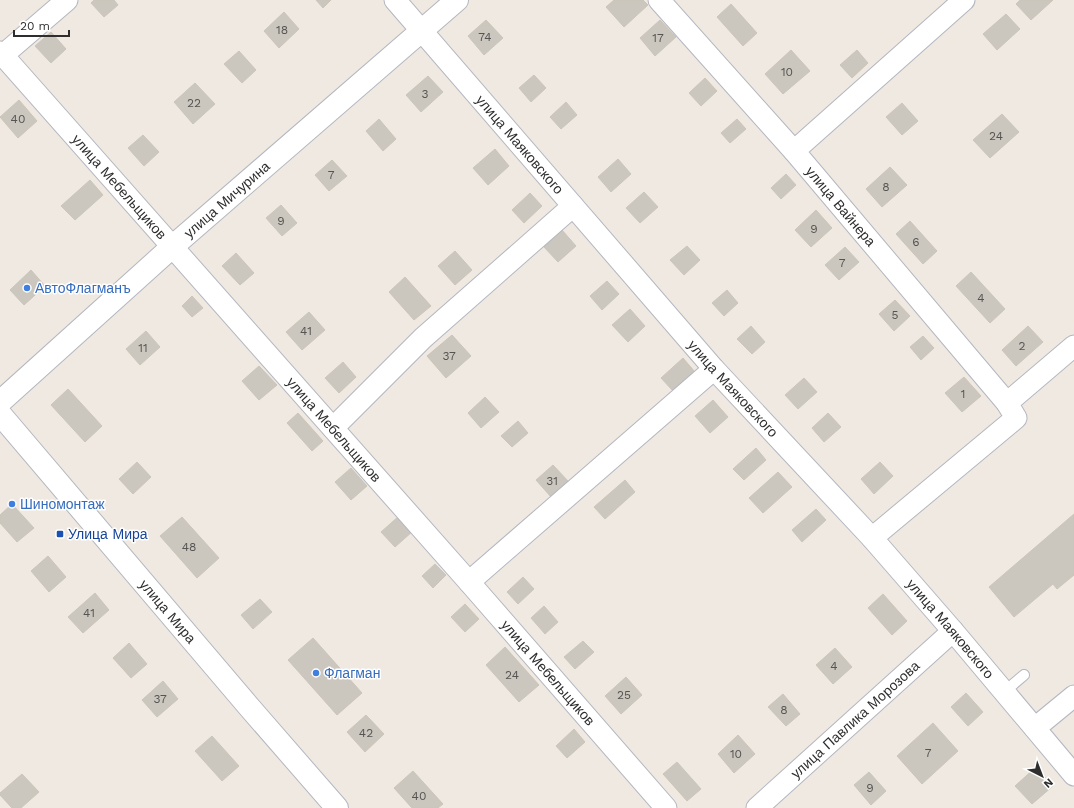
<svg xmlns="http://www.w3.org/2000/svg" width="1074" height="808" font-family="'Work Sans',sans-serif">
<rect width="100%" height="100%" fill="#efe9e1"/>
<path fill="#cbc7bf" stroke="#cbc5ba" d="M 94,0 L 114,0 L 118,5 L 104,17 L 91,3 Z
M 316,0 L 331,0 L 323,8 Z
M 614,0 L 643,0 L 648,5 L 624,27 L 606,7 Z
M 1020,0 L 1053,0 L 1031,20 L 1016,4 Z
M 731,4 L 757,33 L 743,46 L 717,17 Z
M 284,12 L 299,29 L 279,48 L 264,31 Z
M 1006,14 L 1020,29 L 997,50 L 983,34 Z
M 486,20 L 503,38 L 484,55 L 468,36 Z
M 660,20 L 676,37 L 655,56 L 640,38 Z
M 51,32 L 66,49 L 51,63 L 35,46 Z
M 791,50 L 810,71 L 783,94 L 765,74 Z
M 857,50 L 868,63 L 852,78 L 840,65 Z
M 239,51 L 256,70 L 242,83 L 224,64 Z
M 534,75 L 546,88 L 531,102 L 519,88 Z
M 428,76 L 443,92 L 421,112 L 406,95 Z
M 705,78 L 717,91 L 701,106 L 689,93 Z
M 195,83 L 215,104 L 193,124 L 174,102 Z
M 19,100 L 37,121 L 18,138 L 0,117 Z
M 566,102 L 577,115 L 561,129 L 550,117 Z
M 902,103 L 918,121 L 902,135 L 886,117 Z
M 1002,114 L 1019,132 L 990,158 L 973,140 Z
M 379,119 L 396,139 L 383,151 L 366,131 Z
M 737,119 L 746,129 L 730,143 L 721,133 Z
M 143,135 L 159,152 L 144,166 L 128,148 Z
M 495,149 L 509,166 L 488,185 L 473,168 Z
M 618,159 L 631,174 L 611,192 L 598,177 Z
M 332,160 L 347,176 L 329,191 L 315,175 Z
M 890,167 L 907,185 L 882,207 L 866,189 Z
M 786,174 L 796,185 L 781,199 L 771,188 Z
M 90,180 L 103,195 L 75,220 L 61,206 Z
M 644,192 L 658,207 L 640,223 L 626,208 Z
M 530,193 L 542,206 L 524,223 L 512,210 Z
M 281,205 L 297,223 L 282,236 L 266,218 Z
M 816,210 L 832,228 L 811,247 L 795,230 Z
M 910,221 L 937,251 L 923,264 L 896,234 Z
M 562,230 L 576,246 L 558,262 L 544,247 Z
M 687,246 L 700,260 L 684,275 L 670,260 Z
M 845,247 L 859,262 L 839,280 L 825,265 Z
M 455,251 L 472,270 L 455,285 L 438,266 Z
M 236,253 L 254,273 L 240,285 L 222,266 Z
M 31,270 L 45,286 L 24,305 L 10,290 Z
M 971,272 L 1005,309 L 990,323 L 956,286 Z
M 405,277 L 431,306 L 414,320 L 389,292 Z
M 607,281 L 619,294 L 602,310 L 590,296 Z
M 727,290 L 738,303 L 724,316 L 712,303 Z
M 192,296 L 203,308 L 192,317 L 182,306 Z
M 895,300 L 910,316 L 894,331 L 879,314 Z
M 630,309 L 645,326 L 628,342 L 612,325 Z
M 309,312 L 325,330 L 302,350 L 286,332 Z
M 751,326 L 765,342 L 752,354 L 737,339 Z
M 1028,326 L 1043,342 L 1016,366 L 1002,350 Z
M 146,331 L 160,347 L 140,365 L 126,349 Z
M 452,335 L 471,356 L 446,378 L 427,356 Z
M 923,336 L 934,348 L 921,360 L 910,347 Z
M 683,358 L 695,372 L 673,391 L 661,378 Z
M 343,362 L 356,377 L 339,393 L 325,378 Z
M 259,366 L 277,385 L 259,400 L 242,381 Z
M 964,377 L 981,396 L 962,412 L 945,393 Z
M 804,378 L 817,392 L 798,409 L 785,395 Z
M 68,389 L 102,426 L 85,442 L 51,405 Z
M 485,397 L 499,412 L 481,428 L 468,413 Z
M 713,400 L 728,417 L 710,433 L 695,416 Z
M 298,413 L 323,441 L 312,451 L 287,423 Z
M 828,413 L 841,427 L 824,442 L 812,428 Z
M 518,421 L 528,433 L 512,447 L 501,436 Z
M 756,448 L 766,460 L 744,480 L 733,469 Z
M 137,462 L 151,477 L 133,494 L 119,479 Z
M 880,462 L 893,476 L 874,494 L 861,479 Z
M 553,465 L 568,481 L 551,497 L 536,480 Z
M 351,468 L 367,486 L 351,500 L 335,482 Z
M 778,472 L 792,487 L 763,513 L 749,498 Z
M 625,480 L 635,492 L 605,519 L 594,507 Z
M 12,504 L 34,528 L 17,542 L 0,523 L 0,515 Z
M 816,509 L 826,520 L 802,542 L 792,530 Z
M 1074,514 L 1074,575 L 1057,589 L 1053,584 L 1014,617 L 989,587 Z
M 399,516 L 413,531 L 395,547 L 381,532 Z
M 182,517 L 219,558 L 197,578 L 160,536 Z
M 48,556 L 66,577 L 49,592 L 31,571 Z
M 435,564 L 446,575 L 433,588 L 422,576 Z
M 523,577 L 534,589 L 518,604 L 507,592 Z
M 95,593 L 109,610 L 83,633 L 68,617 Z
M 883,594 L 907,621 L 892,635 L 868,608 Z
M 260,599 L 272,612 L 253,629 L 241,615 Z
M 465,604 L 479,619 L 465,632 L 451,617 Z
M 544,606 L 558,622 L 545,634 L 531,618 Z
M 313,638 L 362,693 L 337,715 L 288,660 Z
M 583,641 L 594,652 L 575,669 L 564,657 Z
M 129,643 L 147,664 L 131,678 L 113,658 Z
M 505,647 L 539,685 L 519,702 L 486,665 Z
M 835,648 L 852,667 L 833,684 L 816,665 Z
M 626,677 L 642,695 L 621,714 L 605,696 Z
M 163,681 L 178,699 L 157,717 L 142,700 Z
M 966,693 L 983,712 L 968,726 L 951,707 Z
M 783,694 L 800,714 L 786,726 L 768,707 Z
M 366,715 L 384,734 L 365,752 L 347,732 Z
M 933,723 L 958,751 L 922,784 L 897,756 Z
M 574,729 L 585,742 L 567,758 L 556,746 Z
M 738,735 L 755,754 L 734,773 L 718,754 Z
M 212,736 L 239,766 L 222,781 L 195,751 Z
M 677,762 L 701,789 L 687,801 L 663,774 Z
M 1036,767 L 1053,786 L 1032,804 L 1015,786 Z
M 413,771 L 443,804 L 438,808 L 412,808 L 394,788 Z
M 869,772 L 886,791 L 871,805 L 854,785 Z
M 22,774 L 39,792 L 21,808 L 12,808 L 0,795 L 0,793 Z"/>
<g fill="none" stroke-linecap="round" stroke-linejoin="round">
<g stroke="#b4b7c1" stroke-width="12">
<path id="lane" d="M 1004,692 L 1024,675"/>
</g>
<g stroke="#b4b7c1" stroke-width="23">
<g id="street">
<path id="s1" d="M 395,0 L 714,369 L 872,538 L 953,631 L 1074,775"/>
<path id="s2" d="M 659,0 L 794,151 L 1007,403 L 1016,418 L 872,538"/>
<path id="s3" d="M 0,52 L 469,582 L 666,808"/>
<path d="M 3,55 L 67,0"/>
<path d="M 794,151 L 964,0"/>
<path d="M 1007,403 L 1074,346"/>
<path d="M 333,428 L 423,338 L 573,206"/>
<path d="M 469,582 L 714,369"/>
<path d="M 1035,728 L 1074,696"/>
<path id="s4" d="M 757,808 L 953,631"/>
</g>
</g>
<g stroke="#b4b7c1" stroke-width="24">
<g id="secondary">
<path id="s5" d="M 0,402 L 172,247 L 457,0"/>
<path id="s6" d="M 0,414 L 250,708 L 337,808"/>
</g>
</g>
<use href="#lane" stroke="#fff" stroke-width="10"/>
<use href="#street" stroke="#fff" stroke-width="21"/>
<use href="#secondary" stroke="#fff" stroke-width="22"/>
</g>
<g fill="#3f7fe0" stroke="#fff" stroke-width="1.5">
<circle cx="27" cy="288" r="4"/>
<circle cx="12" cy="504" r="4"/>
<circle cx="316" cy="673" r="4"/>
</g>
<rect fill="#1a4fb4" stroke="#fff" stroke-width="1.5" x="56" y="530" width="8" height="8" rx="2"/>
<g text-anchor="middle" stroke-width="3" stroke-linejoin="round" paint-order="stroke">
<g font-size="12" fill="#555452">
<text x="282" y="34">18</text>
<text x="485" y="41">74</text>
<text x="658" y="42">17</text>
<text x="787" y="76">10</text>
<text x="425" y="98">3</text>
<text x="194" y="107">22</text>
<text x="18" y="123">40</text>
<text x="996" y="140">24</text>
<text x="331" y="179">7</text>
<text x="886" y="191">8</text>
<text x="281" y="225">9</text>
<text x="814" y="233">9</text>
<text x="916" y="246">6</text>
<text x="842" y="267">7</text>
<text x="981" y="302">4</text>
<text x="895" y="319">5</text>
<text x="306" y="335">41</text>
<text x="1022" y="350">2</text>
<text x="143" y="352">11</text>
<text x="449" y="360">37</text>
<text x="963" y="398">1</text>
<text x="552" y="485">31</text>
<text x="189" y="551">48</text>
<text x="89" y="617">41</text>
<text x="834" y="670">4</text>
<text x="512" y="679">24</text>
<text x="624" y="699">25</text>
<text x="160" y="703">37</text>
<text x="784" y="714">8</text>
<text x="366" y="737">42</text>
<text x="928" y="757">7</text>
<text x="736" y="758">10</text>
<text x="870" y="792">9</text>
<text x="419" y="800">40</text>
</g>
<g font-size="14" fill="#2e2e2e" stroke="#fff">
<text dy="5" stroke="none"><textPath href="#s1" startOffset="191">улица Маяковского</textPath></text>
<text dy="5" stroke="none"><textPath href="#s3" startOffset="180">улица Мебельщиков</textPath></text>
<text dy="5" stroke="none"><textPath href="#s5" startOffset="304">улица Мичурина</textPath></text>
<text dy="5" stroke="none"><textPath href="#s2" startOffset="275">улица Вайнера</textPath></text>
<text dy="5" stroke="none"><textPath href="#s1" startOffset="515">улица Маяковского</textPath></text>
<text dy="5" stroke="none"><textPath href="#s3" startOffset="504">улица Мебельщиков</textPath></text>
<text dy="5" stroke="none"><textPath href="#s6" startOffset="259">улица Мира</textPath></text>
<text dy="5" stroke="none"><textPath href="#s1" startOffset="839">улица Маяковского</textPath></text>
<text dy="5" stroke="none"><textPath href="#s3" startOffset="828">улица Мебельщиков</textPath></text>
<text dy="5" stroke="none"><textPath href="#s4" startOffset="132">улица Павлика Морозова</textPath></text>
</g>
<g font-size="14" fill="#366cbe" stroke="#fff" text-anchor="start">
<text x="35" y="293">АвтоФлагманъ</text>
<text x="20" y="509">Шиномонтаж</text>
<text x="324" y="678">Флагман</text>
</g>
<g font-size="14" fill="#164399" stroke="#fff" text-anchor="start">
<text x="68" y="539">Улица Мира</text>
</g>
</g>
<g transform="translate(1042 776) rotate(138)" stroke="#ffffff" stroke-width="3" paint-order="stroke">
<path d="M0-3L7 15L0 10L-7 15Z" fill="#2e2e2e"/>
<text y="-6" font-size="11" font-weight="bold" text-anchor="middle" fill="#2e2e2e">N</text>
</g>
<path d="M14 30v6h55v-6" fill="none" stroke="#2e2e2e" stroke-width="2"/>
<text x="20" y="30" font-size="12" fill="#2e2e2e" stroke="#ffffff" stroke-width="3" paint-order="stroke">20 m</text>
</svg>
